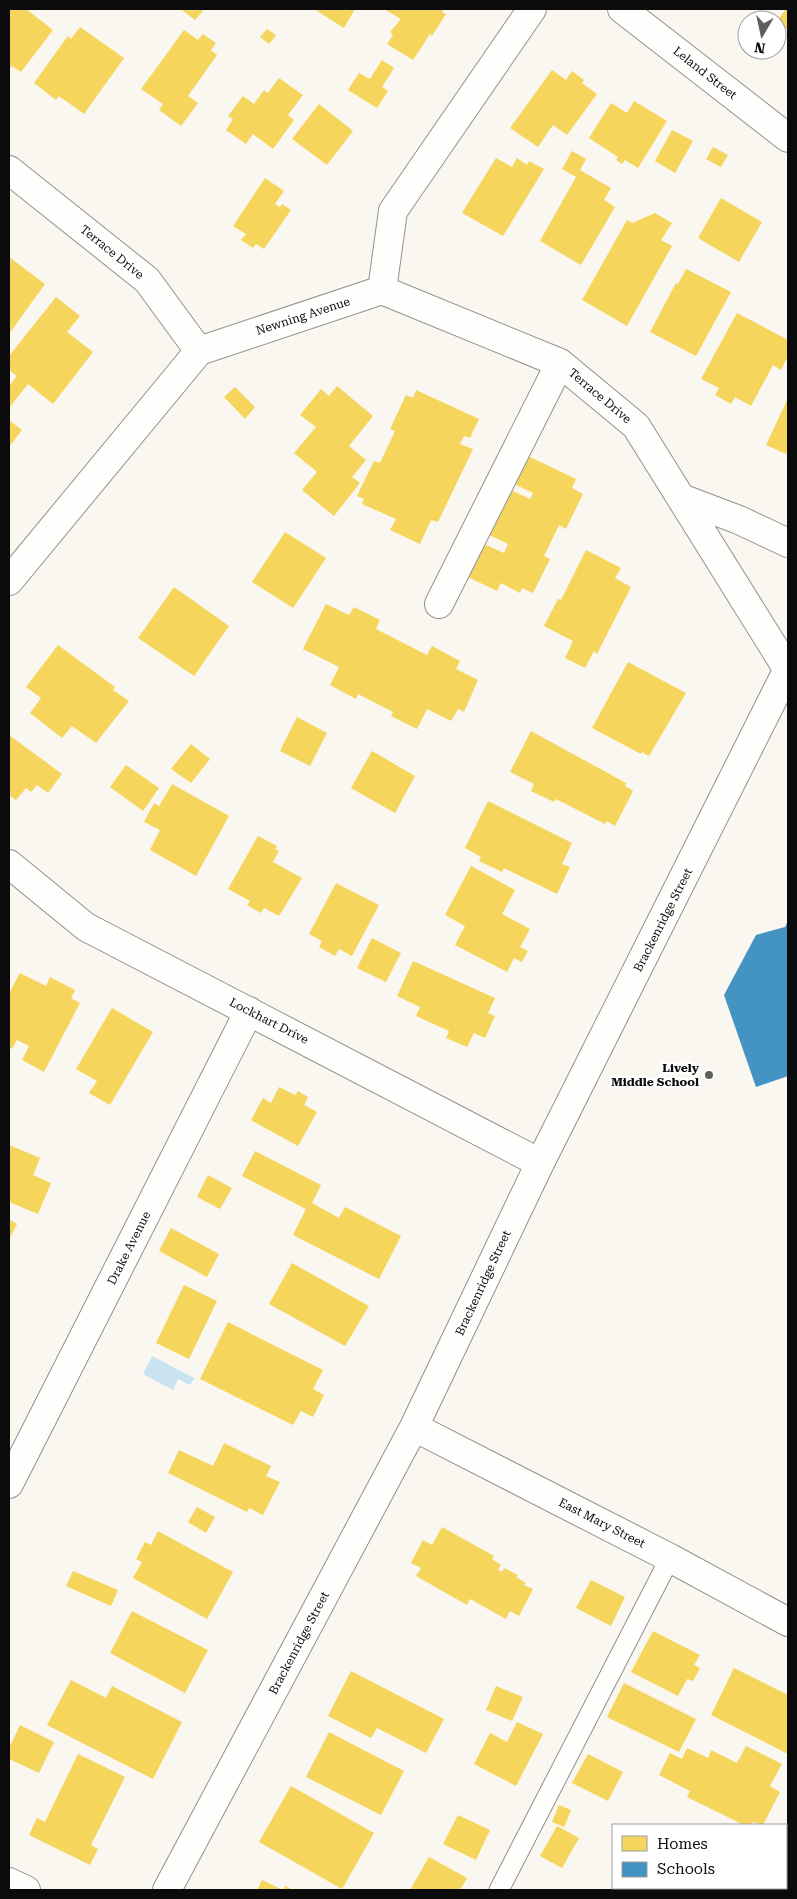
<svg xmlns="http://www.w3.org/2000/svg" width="797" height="1899" font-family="'Roboto Serif',serif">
<rect width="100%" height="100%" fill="#f9f7ef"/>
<path fill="#c9e3f0" d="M 152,1356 L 194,1378 L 190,1385 L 178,1379 L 173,1390 L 143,1374 Z"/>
<path fill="#f6d55c" d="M 9,9 L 26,9 L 53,30 L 21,72 L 12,66 L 9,69 Z
M 183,9 L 201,9 L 203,11 L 195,20 L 182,10 Z
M 314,9 L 355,9 L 344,28 Z
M 384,9 L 444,9 L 442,12 L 446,14 L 432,36 L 430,34 L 413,60 L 387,44 L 393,35 L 390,32 L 401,19 Z
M 786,9 L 788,9 L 788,30 L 777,21 Z
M 80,27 L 124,58 L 84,114 L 59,96 L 56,100 L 34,83 L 68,36 L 71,39 Z
M 267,29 L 276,35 L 269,44 L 260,37 Z
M 184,30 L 198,40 L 203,34 L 216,43 L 211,50 L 217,55 L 188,96 L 198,103 L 181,126 L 159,110 L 163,104 L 141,89 Z
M 382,60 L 394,68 L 382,87 L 388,91 L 377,108 L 348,90 L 359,73 L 370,79 Z
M 552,70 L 566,80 L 572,71 L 584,80 L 582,83 L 597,94 L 567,135 L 553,125 L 538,147 L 510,128 Z
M 279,78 L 303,95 L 288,115 L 294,120 L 273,149 L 253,134 L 246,144 L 226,130 L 233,119 L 228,116 L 243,96 L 254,104 L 264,90 L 268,93 Z
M 634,101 L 667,121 L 638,168 L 625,160 L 622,164 L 616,160 L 618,157 L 589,138 L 611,103 L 627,113 Z
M 319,104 L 353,131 L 327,165 L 292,139 Z
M 672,130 L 693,141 L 675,173 L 655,161 Z
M 713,147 L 728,155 L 721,167 L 706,159 Z
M 572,151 L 586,159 L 580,170 L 611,188 L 604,200 L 615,207 L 581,265 L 540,241 L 576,177 L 562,169 Z
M 496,158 L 512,167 L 517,158 L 527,165 L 529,161 L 544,169 L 503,236 L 462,213 Z
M 265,178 L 284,191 L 275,204 L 280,207 L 282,204 L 291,210 L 264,249 L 256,244 L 253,248 L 241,240 L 246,234 L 233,226 Z
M 721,198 L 762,222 L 739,262 L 698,238 Z
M 655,213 L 672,223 L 661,240 L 672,246 L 627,326 L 582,300 L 627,220 L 632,223 Z
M 9,257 L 45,284 L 9,334 Z
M 686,269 L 731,292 L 696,356 L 650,332 L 676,283 L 678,284 Z
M 56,297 L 80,316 L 67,332 L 93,352 L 53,404 L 28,384 L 9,408 L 9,386 L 17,376 L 9,370 L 9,356 Z
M 737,313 L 788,340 L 788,356 L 781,370 L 773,365 L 751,406 L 735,397 L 731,404 L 715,395 L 719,388 L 701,379 Z
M 337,386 L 373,416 L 349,446 L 366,460 L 352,477 L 360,483 L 334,516 L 302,490 L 317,472 L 294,453 L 316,427 L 300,415 L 321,389 L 329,396 Z
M 235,387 L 255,407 L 245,419 L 224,397 Z
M 416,390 L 479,419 L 470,438 L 464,436 L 460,444 L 473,449 L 438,522 L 431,520 L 420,544 L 390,530 L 396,519 L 362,504 L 364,499 L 357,496 L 374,461 L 380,463 L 395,431 L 390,429 L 406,395 L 413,398 Z
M 788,398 L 788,453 L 786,452 L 786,454 L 766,445 Z
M 9,420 L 22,430 L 9,447 Z
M 526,455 L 576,479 L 572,488 L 583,494 L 566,529 L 559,525 L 544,556 L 550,559 L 533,593 L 522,588 L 520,593 L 501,583 L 497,591 L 468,577 L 484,544 L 504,553 L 508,544 L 489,535 L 511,490 L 530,499 L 533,493 L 512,483 Z
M 285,532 L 326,558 L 293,608 L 252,582 Z
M 586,550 L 621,568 L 615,578 L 631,587 L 597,654 L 594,651 L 585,668 L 565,658 L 573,641 L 544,626 L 558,599 L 561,600 Z
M 174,587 L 229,626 L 194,676 L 138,638 Z
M 326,604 L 349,615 L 354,607 L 380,620 L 376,629 L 427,655 L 432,646 L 460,661 L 456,669 L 478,680 L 464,712 L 458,709 L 451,721 L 427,709 L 417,729 L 391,716 L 393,712 L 358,694 L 356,699 L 330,685 L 339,667 L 303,649 Z
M 58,645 L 115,687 L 113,690 L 129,701 L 96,743 L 72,726 L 62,738 L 30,713 L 41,698 L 26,687 Z
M 628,662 L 686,693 L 649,756 L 642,752 L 641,754 L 592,728 Z
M 297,717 L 327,733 L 310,766 L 280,751 Z
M 531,731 L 626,783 L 625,786 L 633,791 L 615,826 L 607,821 L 605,824 L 556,799 L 554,802 L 531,791 L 534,784 L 510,772 Z
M 9,735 L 62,774 L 48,793 L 37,785 L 31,792 L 26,788 L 16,800 L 9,795 Z
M 191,744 L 210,759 L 191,783 L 171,769 Z
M 372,751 L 415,776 L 395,813 L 351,788 Z
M 126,765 L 159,788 L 143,811 L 110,787 Z
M 172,784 L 229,816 L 196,876 L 150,850 L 160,830 L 144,822 L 154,803 L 159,806 Z
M 488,801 L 572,843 L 562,864 L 570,867 L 557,894 L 504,868 L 502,872 L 479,861 L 481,857 L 465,848 Z
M 258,836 L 277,846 L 275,849 L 279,851 L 273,862 L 302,878 L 279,916 L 264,908 L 261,913 L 247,905 L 250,901 L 228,889 Z
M 471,866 L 515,890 L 502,914 L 530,929 L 520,947 L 528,951 L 522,962 L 514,958 L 507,972 L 455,945 L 465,926 L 445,915 Z
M 336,883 L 379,905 L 352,956 L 339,949 L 335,956 L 319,947 L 322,941 L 309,934 Z
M 372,938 L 401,953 L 386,982 L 357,968 Z
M 413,961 L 495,998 L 488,1013 L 495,1016 L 485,1038 L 474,1033 L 467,1047 L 446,1038 L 449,1031 L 416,1016 L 420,1007 L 397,996 Z
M 20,973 L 46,986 L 50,977 L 75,990 L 71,998 L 80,1003 L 44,1072 L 22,1060 L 29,1046 L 17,1040 L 12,1049 L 9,1047 L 9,993 Z
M 112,1008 L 153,1032 L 110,1105 L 89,1093 L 97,1081 L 76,1069 Z
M 279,1087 L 295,1095 L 298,1091 L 308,1097 L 304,1105 L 317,1112 L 298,1146 L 251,1120 L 263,1098 L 271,1103 Z
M 9,1145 L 40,1158 L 33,1175 L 51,1183 L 38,1214 L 9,1202 Z
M 255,1151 L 321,1185 L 312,1203 L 339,1218 L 345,1207 L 401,1236 L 379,1279 L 293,1235 L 306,1209 L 242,1176 Z
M 208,1175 L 232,1188 L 220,1209 L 197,1197 Z
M 9,1219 L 17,1224 L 9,1240 Z
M 171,1228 L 219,1254 L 207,1277 L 159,1251 Z
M 292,1263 L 369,1306 L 345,1346 L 269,1304 Z
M 184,1285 L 217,1301 L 189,1359 L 156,1343 Z
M 228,1322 L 323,1370 L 313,1389 L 324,1395 L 313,1417 L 301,1411 L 293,1425 L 200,1379 Z
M 224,1443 L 271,1466 L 266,1476 L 280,1482 L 263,1515 L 249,1508 L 247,1512 L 168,1473 L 179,1450 L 213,1466 Z
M 197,1507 L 215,1517 L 206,1533 L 188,1522 Z
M 442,1527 L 494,1556 L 492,1559 L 501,1565 L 498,1570 L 502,1572 L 504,1568 L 518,1575 L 516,1577 L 526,1583 L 524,1585 L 533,1589 L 519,1616 L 510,1611 L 506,1619 L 470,1599 L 467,1605 L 416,1576 L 421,1568 L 411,1563 L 413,1559 L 423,1540 L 432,1545 Z
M 158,1531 L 233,1572 L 207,1619 L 133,1578 L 142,1562 L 136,1559 L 145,1542 L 151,1545 Z
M 73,1571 L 118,1590 L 111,1606 L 66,1586 Z
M 591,1580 L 625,1597 L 611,1626 L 576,1608 Z
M 132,1611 L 208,1650 L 185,1693 L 110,1653 Z
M 653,1631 L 700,1655 L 694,1665 L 700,1668 L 693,1681 L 687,1679 L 678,1696 L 631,1672 Z
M 734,1668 L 788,1695 L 788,1754 L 711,1715 Z
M 351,1671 L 444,1719 L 426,1753 L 377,1728 L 371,1738 L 328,1716 Z
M 71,1680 L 106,1698 L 112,1686 L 182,1722 L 153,1779 L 47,1725 Z
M 624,1683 L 696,1719 L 679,1752 L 607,1717 Z
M 496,1686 L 523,1697 L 512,1721 L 486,1710 Z
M 517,1722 L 543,1734 L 516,1786 L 474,1764 L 490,1733 L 507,1742 Z
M 20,1725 L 54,1742 L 39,1773 L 9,1759 L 9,1748 Z
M 329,1732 L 404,1771 L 381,1815 L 306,1777 Z
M 746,1746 L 782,1764 L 770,1786 L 780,1792 L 763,1825 L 753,1822 L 751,1825 L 744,1825 L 687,1797 L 690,1791 L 659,1775 L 670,1753 L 682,1759 L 687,1748 L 708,1758 L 711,1750 L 737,1763 Z
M 78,1754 L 125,1777 L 91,1845 L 98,1849 L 90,1865 L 29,1835 L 37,1818 L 45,1822 Z
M 588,1754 L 623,1772 L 608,1801 L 572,1783 Z
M 291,1786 L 374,1833 L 342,1889 L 259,1842 Z
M 559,1805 L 571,1810 L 564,1827 L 552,1822 Z
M 458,1815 L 490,1830 L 476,1860 L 443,1844 Z
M 557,1826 L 579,1838 L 562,1868 L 540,1856 Z
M 429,1857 L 467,1878 L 460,1890 L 410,1890 Z
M 262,1880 L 283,1890 L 285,1886 L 293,1890 L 257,1890 Z
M 702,1888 L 730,1888 L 729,1890 L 707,1890 Z"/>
<path fill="#4393c3" d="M 788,921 L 788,1076 L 756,1087 L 724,995 L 756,935 L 785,927 Z"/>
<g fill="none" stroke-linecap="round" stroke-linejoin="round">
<g stroke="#92918e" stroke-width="21">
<path id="service" d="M 499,1890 L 670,1558"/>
</g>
<g stroke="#92918e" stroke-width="30">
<path id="minor" d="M 622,9 L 788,138
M 9,170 L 147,280 L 199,351
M 382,290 L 560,363 L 636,426 L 788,670
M 681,498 L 739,520 L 788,543
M 9,581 L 199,351 L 382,290 L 393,211 L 532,9
M 439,604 L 560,363
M 9,864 L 86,927 L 540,1163
M 414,1427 L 670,1558 L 788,1622
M 9,1484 L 249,1011
M 167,1890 L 414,1427 L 540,1163 L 788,669"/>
</g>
<g stroke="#92918e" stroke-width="30">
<path id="tertiary" d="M 9,1882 L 26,1890"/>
</g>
<use href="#service" stroke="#fefefd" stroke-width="19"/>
<use href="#minor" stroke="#fefefd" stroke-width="28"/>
<use href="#tertiary" stroke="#fefefd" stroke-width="28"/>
</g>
<circle fill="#5e5e5b" stroke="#fff" stroke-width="2" cx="709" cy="1075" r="5"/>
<g text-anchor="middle" stroke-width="5" stroke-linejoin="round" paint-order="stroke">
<g font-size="12" fill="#0b0b0b" stroke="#fff">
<text transform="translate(705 73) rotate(38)" y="4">Leland Street</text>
<text transform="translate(112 252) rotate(39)" y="4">Terrace Drive</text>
<text transform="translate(303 316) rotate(-18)" y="4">Newning Avenue</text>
<text transform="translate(600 396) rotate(40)" y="4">Terrace Drive</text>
<text transform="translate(663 920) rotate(-63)" y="4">Brackenridge Street</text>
<text transform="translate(269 1021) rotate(27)" y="4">Lockhart Drive</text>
<text transform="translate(129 1248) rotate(-63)" y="4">Drake Avenue</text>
<text transform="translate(483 1283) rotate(-65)" y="4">Brackenridge Street</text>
<text transform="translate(602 1523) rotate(27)" y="4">East Mary Street</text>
<text transform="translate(299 1643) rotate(-62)" y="4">Brackenridge Street</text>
</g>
<g font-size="12" font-weight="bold" fill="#0b0b0b" stroke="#fff" text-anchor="end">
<text x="699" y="1072">Lively<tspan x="699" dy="14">Middle School</tspan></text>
</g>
</g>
<rect width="797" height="1899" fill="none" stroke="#0b0b0b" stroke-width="20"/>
<rect x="612" y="1824" width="175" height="65" fill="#ffffff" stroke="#9d9d9d"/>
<rect x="622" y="1836" width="25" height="15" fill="#f6d55c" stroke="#9d9d9d"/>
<text x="657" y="1849" font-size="15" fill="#0b0b0b">Homes</text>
<rect x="622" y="1862" width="25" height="15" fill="#4393c3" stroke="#9d9d9d"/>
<text x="657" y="1874" font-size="15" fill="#0b0b0b">Schools</text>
<g transform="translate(762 35) rotate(189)"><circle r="24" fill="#ffffff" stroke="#9d9d9d"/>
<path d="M0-4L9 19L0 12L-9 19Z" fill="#5e5e5b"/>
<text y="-8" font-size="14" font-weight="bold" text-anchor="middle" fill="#0b0b0b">N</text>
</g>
</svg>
